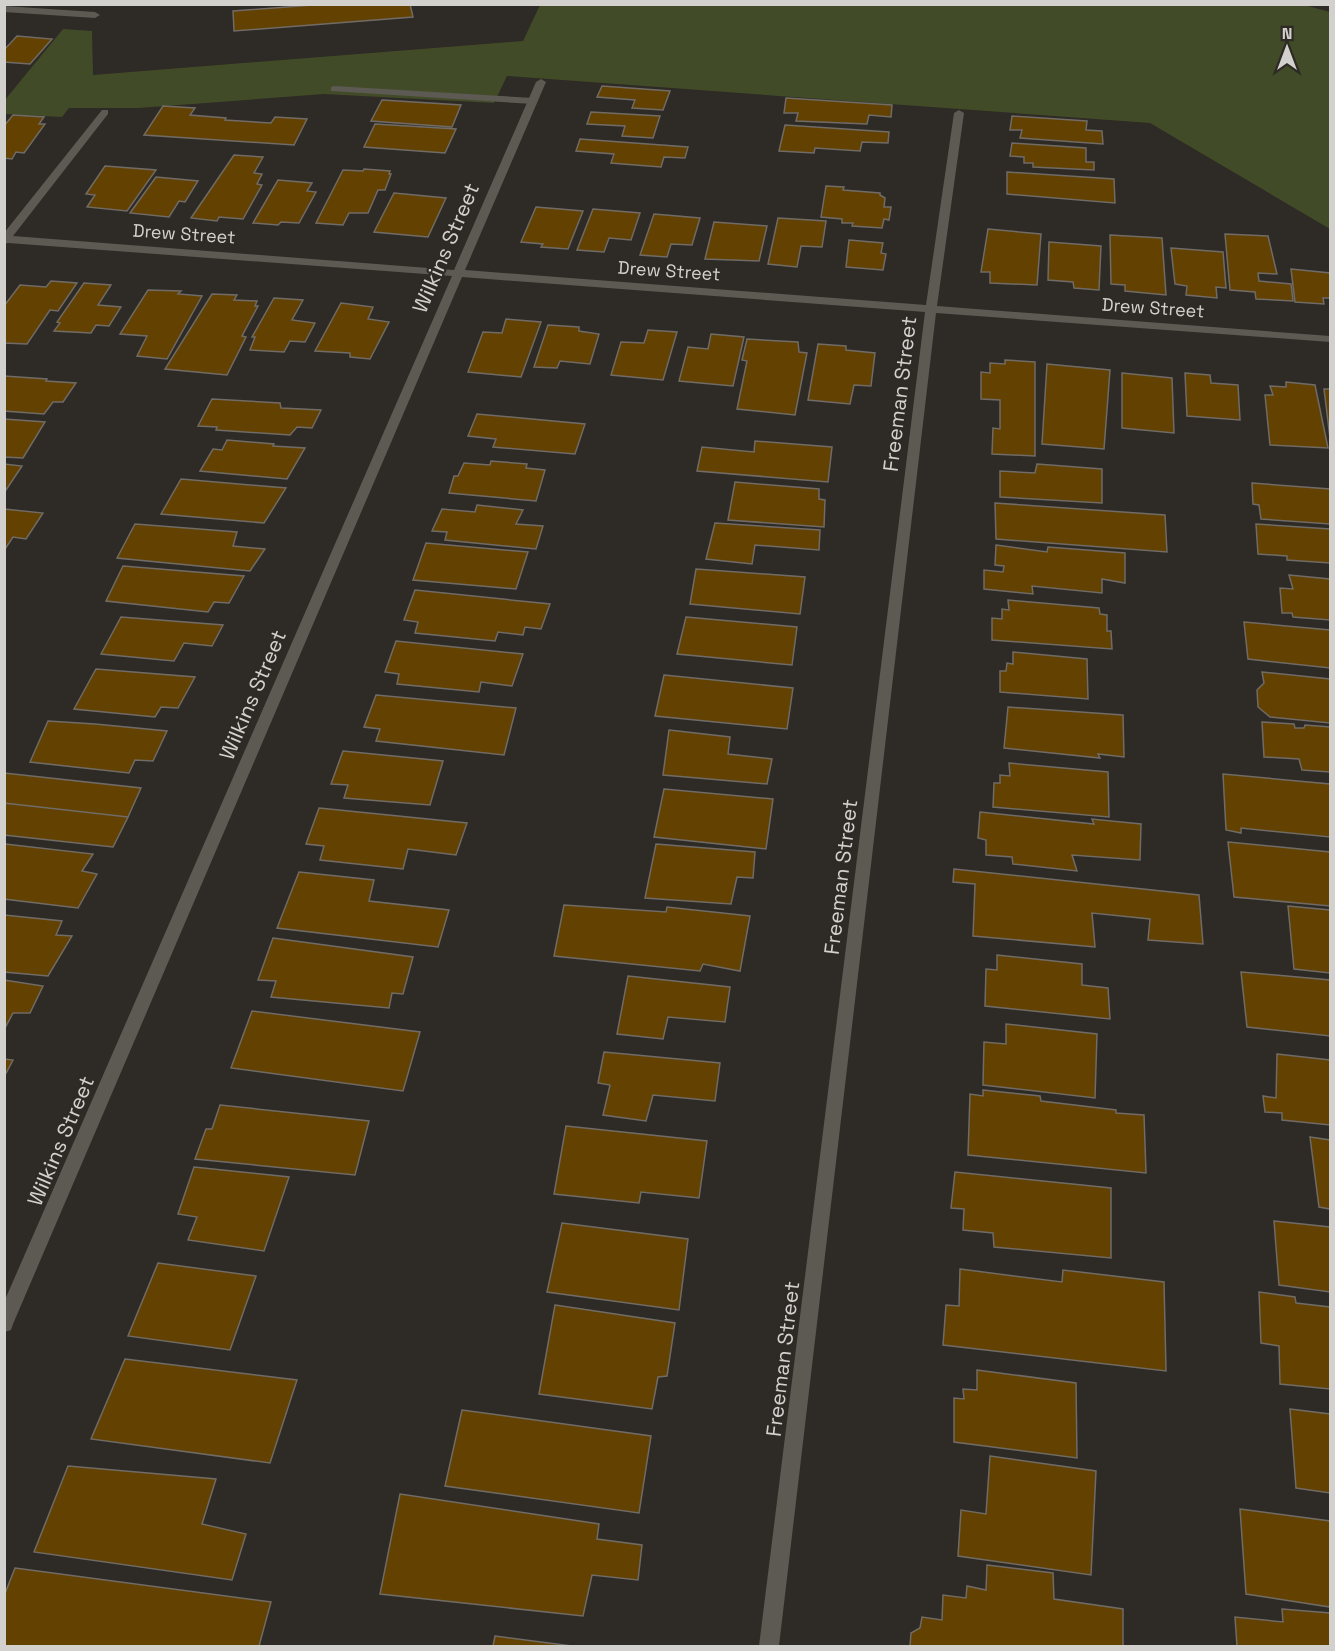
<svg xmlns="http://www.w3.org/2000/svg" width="1335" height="1651" font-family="'Space Grotesk',sans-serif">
<rect width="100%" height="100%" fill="#2e2a25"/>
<path fill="#424b28" d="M 540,5 L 1304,5 L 1330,12 L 1330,229 L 1150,123 L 507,76 L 494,103 L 324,94 L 139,108 L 69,108 L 62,117 L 5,114 L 4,101 L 63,29 L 92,31 L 93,75 L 523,41 Z"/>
<path fill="#624101" stroke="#706b65" stroke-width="1.5" d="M 326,4 L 410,4 L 413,17 L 234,31 L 233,11 Z
M 17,36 L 52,39 L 30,64 L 4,62 L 4,50 Z
M 602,86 L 670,91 L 663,110 L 632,108 L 635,100 L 597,97 Z
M 786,98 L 892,105 L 891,117 L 869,115 L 867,124 L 796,121 L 798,113 L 784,113 Z
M 382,100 L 461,105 L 452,127 L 371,121 Z
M 163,106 L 195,108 L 190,115 L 226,118 L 225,120 L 271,123 L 275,117 L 307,119 L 294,145 L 144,135 Z
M 591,112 L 660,116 L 653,138 L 622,136 L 625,126 L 587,124 Z
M 13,115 L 44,117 L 39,124 L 45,124 L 24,153 L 16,152 L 12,159 L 4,158 L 4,126 Z
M 1012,116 L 1087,121 L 1086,130 L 1102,131 L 1103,144 L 1020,138 L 1022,130 L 1010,130 Z
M 375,124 L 456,129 L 445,153 L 364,147 Z
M 785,125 L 889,132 L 888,143 L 862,142 L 860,151 L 815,148 L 814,153 L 779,151 Z
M 580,139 L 688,147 L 685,158 L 664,157 L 661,167 L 635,165 L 611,163 L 614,154 L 576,151 Z
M 1012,143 L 1086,148 L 1086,162 L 1094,162 L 1094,170 L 1033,167 L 1033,163 L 1024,163 L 1024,157 L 1010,156 Z
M 234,155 L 263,157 L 254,173 L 262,174 L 257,184 L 262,185 L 243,219 L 219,217 L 217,221 L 191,218 Z
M 105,166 L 156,170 L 127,211 L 87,207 L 95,195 L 86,194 Z
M 364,169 L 390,171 L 389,174 L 391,174 L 385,190 L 378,190 L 368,213 L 349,213 L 343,225 L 316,223 L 343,170 L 363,171 Z
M 1007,172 L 1114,179 L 1115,203 L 1007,194 Z
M 156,177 L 198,181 L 185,202 L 179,201 L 169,217 L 130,213 Z
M 278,180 L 312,183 L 307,191 L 316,192 L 299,223 L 281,222 L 278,225 L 253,223 Z
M 826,186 L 844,187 L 843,190 L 880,193 L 880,195 L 885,198 L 884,207 L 891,207 L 889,220 L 884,219 L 882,228 L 852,226 L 853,223 L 842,223 L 842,219 L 821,217 Z
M 394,193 L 446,198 L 428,237 L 374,232 Z
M 536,207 L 583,211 L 568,249 L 541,247 L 543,244 L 521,242 Z
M 593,209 L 640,213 L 631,240 L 609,238 L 604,252 L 577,250 Z
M 654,214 L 700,218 L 692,245 L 671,244 L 667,257 L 640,255 Z
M 778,218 L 826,221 L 822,247 L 801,246 L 797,267 L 768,264 Z
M 714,222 L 767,226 L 759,261 L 705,259 Z
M 988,229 L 1041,234 L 1037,285 L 990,283 L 990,272 L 981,272 Z
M 1225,234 L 1268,236 L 1277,274 L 1258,273 L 1259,281 L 1291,284 L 1293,301 L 1256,299 L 1255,292 L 1230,290 Z
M 1110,235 L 1162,238 L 1166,295 L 1125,291 L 1125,285 L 1111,284 Z
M 849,240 L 883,243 L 881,253 L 886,254 L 883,270 L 846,267 Z
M 1049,242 L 1101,246 L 1099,290 L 1074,288 L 1073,282 L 1048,280 Z
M 1171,248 L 1223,252 L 1226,288 L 1216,287 L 1217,298 L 1186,295 L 1187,286 L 1175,284 Z
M 1291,269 L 1330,273 L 1330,298 L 1323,298 L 1324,304 L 1295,302 Z
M 51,281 L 77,283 L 58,311 L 50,310 L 27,344 L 4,343 L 4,306 L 20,285 L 46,287 Z
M 84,283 L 111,285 L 98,305 L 121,307 L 109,326 L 96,325 L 91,333 L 54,331 L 60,323 L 57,322 Z
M 148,290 L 181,291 L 178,294 L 202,296 L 167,359 L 137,356 L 147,336 L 120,334 Z
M 212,294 L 237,295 L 234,300 L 257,301 L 255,306 L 258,306 L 242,336 L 246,337 L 227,375 L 165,369 Z
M 274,298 L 303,300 L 292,320 L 315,323 L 305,342 L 290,341 L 284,352 L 250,350 L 255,337 L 252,337 Z
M 341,303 L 373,307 L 368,319 L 389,322 L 370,359 L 350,357 L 350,353 L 315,351 Z
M 506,319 L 541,322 L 521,377 L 468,372 L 483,332 L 502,333 Z
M 548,325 L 579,327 L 579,331 L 599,334 L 590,364 L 560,361 L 557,368 L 534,367 Z
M 648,330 L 677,332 L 663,380 L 611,375 L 621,342 L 644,343 Z
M 711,334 L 744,337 L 733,386 L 679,381 L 688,347 L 708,349 Z
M 747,339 L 798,342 L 799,352 L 807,353 L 795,415 L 737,409 L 747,361 L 742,360 Z
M 818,344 L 846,346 L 846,350 L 875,353 L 871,386 L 854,385 L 850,404 L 808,400 Z
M 1005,360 L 1035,362 L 1035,456 L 992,454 L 993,428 L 1000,429 L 1000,400 L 981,399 L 981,372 L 990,373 L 990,363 L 1005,364 Z
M 1047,364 L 1110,370 L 1104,449 L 1042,444 Z
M 1122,373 L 1172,378 L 1174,433 L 1122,428 Z
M 1185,373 L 1210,375 L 1211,383 L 1238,385 L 1240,420 L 1187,416 Z
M 4,376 L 47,379 L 46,381 L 76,383 L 63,402 L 53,402 L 44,414 L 4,411 Z
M 1286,382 L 1315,385 L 1328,448 L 1270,445 L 1265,395 L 1273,395 L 1270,386 L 1286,387 Z
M 1324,389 L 1330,389 L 1330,438 Z
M 212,399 L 280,403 L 281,408 L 321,410 L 312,428 L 297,427 L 290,435 L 216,430 L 217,427 L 198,426 Z
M 477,414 L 585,424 L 575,454 L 493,447 L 496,439 L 468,436 Z
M 4,419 L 45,422 L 23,458 L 4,457 Z
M 227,440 L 274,444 L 273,446 L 305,448 L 287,479 L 200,471 L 213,449 L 222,450 Z
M 755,441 L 832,447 L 828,482 L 697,471 L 702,447 L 754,452 Z
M 491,461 L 527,464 L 526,468 L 545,470 L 536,501 L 449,493 L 454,476 L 458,476 L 464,463 L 490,465 Z
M 4,464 L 22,466 L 4,493 Z
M 1037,464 L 1102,469 L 1102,503 L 1000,497 L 1000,471 L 1035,473 Z
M 181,479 L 286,488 L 264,523 L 161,514 Z
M 735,482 L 819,489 L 819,499 L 825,500 L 824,527 L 728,520 Z
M 1252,483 L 1330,489 L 1330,524 L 1261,519 L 1259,505 L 1253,504 Z
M 995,503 L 1165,515 L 1167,552 L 996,539 Z
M 477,505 L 523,510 L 516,524 L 543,526 L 536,549 L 445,540 L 447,532 L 432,531 L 442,509 L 475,512 Z
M 4,509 L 43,513 L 26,539 L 13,537 L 5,549 Z
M 715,523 L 820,530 L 819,550 L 755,545 L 752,564 L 706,559 Z
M 135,524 L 237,532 L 233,546 L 265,549 L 250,571 L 117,558 Z
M 1256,524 L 1330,529 L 1330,563 L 1287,560 L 1287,556 L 1258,554 Z
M 426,543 L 528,552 L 516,589 L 413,580 Z
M 996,545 L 1047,552 L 1048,547 L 1125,553 L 1125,583 L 1102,579 L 1102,593 L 1032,586 L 1033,594 L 984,589 L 984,570 L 1003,572 L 1004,566 L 995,565 Z
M 123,566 L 244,576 L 229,603 L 214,602 L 208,612 L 106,601 Z
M 696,569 L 805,577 L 800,614 L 690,604 Z
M 1289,575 L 1330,579 L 1330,620 L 1293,617 L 1292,613 L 1282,613 L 1280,588 L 1293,589 Z
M 415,590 L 550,604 L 541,629 L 525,627 L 523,635 L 498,632 L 495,641 L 415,633 L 418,622 L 404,620 Z
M 1008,600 L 1099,608 L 1100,614 L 1107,615 L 1107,631 L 1111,631 L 1112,649 L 992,640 L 992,618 L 1002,619 L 1002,609 L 1009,610 Z
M 121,617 L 223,625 L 212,646 L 184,643 L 174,661 L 101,654 Z
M 686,617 L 797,627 L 792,665 L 677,654 Z
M 1244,622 L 1330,630 L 1330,668 L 1248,659 Z
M 396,641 L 523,654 L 512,686 L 481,682 L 479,692 L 397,684 L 399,674 L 385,672 Z
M 1013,652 L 1087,659 L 1088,699 L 1000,692 L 1000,671 L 1006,671 L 1007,663 L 1013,664 Z
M 96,669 L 195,677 L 178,708 L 161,707 L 155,717 L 74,709 Z
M 1262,672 L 1330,679 L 1330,723 L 1270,717 L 1258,707 L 1257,690 L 1264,683 Z
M 664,675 L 793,688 L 787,729 L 655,716 Z
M 376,695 L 516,708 L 504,755 L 376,741 L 380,729 L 364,727 Z
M 1008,707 L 1123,715 L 1124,757 L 1098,754 L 1100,758 L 1004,748 Z
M 48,721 L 95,724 L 167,731 L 153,761 L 135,760 L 129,773 L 30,762 Z
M 1262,722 L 1294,724 L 1295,728 L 1304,728 L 1305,725 L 1330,727 L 1330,772 L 1302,770 L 1299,759 L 1264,757 Z
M 669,730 L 730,737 L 728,754 L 772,759 L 767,784 L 663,775 Z
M 343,751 L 443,761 L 430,805 L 344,798 L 348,785 L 331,784 Z
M 1009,763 L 1108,772 L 1109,817 L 993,807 L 994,783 L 1000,783 L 1000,775 L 1010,776 Z
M 4,773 L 141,788 L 128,817 L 4,803 Z
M 1223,774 L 1330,784 L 1330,837 L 1241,828 L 1241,833 L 1226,830 Z
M 664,789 L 773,799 L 766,849 L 654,837 Z
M 4,803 L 128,817 L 113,847 L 4,835 Z
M 319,808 L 467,823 L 456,855 L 408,849 L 403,869 L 320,860 L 324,846 L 306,844 Z
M 980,812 L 1094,824 L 1092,819 L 1141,824 L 1140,860 L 1072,855 L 1077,871 L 1013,864 L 1012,857 L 986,855 L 986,840 L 978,838 Z
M 1228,842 L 1330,852 L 1330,906 L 1234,897 Z
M 5,844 L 93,854 L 82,871 L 97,874 L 78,908 L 4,899 Z
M 656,844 L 755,852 L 753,878 L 737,877 L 731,904 L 645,898 Z
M 954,869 L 1199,895 L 1203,944 L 1148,940 L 1150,919 L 1092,913 L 1095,947 L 973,936 L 975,884 L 953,882 Z
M 299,872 L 374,880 L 369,901 L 449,910 L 438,947 L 277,928 Z
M 564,905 L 666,912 L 667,907 L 750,916 L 740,971 L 703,964 L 700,971 L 554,956 Z
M 1288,906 L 1330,910 L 1330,973 L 1294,969 Z
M 4,915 L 62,921 L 56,935 L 72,936 L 48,976 L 4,972 Z
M 273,938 L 413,957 L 403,994 L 392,993 L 389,1008 L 271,997 L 276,981 L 258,980 Z
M 997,955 L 1082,964 L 1082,985 L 1108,988 L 1110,1019 L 985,1006 L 986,969 L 997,970 Z
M 1241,972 L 1330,980 L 1330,1036 L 1247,1027 Z
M 628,976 L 730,987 L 725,1022 L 668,1017 L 663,1039 L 617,1034 Z
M 4,980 L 43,986 L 30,1013 L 13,1013 L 4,1030 Z
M 252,1011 L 420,1032 L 403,1091 L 231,1068 Z
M 1006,1024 L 1097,1034 L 1095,1098 L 983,1085 L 984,1042 L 1006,1044 Z
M 604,1052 L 720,1063 L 715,1101 L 653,1095 L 646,1121 L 603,1115 L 610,1085 L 598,1083 Z
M 1277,1054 L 1330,1060 L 1330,1125 L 1282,1120 L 1282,1113 L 1265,1112 L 1263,1096 L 1276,1098 Z
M 4,1059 L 13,1060 L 4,1077 Z
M 983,1090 L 1040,1096 L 1041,1101 L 1116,1110 L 1116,1113 L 1144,1115 L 1146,1173 L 968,1155 L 970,1094 L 983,1096 Z
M 220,1105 L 369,1121 L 355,1175 L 195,1159 L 206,1129 L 212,1129 Z
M 566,1126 L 707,1141 L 699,1198 L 641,1192 L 639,1203 L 554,1194 Z
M 1310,1137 L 1330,1140 L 1330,1209 L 1319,1207 Z
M 194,1167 L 289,1177 L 264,1251 L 188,1240 L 197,1217 L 178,1214 Z
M 955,1172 L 1111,1188 L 1111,1258 L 994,1247 L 993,1233 L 963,1230 L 964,1209 L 951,1208 Z
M 1274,1221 L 1330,1227 L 1330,1292 L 1279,1285 Z
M 562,1223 L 688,1239 L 679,1310 L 547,1292 Z
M 158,1263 L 256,1276 L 230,1350 L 128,1336 Z
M 960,1269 L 1062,1282 L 1063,1270 L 1164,1282 L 1166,1371 L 943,1345 L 946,1305 L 959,1306 Z
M 1259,1292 L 1295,1297 L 1296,1303 L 1330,1307 L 1330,1389 L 1280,1384 L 1279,1346 L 1261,1343 Z
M 555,1305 L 675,1323 L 667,1376 L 658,1377 L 652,1409 L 539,1394 Z
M 125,1359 L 297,1380 L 270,1463 L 91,1439 Z
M 977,1370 L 1076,1383 L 1077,1458 L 954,1442 L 954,1398 L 964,1399 L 963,1389 L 977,1390 Z
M 1290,1409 L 1330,1414 L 1330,1493 L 1296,1488 Z
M 462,1410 L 651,1436 L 639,1513 L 445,1486 Z
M 990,1456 L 1096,1471 L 1091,1575 L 958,1556 L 961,1510 L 986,1514 Z
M 68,1466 L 216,1479 L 202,1524 L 246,1534 L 232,1580 L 34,1552 Z
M 400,1494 L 599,1524 L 597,1539 L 642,1545 L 638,1580 L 592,1575 L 583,1616 L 380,1594 Z
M 1240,1509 L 1330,1521 L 1330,1607 L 1246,1594 Z
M 987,1565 L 1053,1573 L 1054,1599 L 1123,1609 L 1123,1646 L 910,1646 L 911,1633 L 920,1628 L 922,1617 L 942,1620 L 943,1595 L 966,1598 L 967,1586 L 986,1590 Z
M 15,1568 L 271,1602 L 259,1646 L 4,1646 L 4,1596 Z
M 1282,1609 L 1330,1613 L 1330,1646 L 1237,1646 L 1235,1617 L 1283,1622 Z
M 495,1636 L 572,1646 L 493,1646 Z"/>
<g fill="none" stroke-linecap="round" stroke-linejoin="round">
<path fill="#5d5953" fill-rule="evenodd" d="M 334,86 L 533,98 L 538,101 L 533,104 L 331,91 L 331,87 Z"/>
<path fill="#5d5953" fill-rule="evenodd" d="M 4,6 L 95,12 L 100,15 L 95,18 L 4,12 Z
M 541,79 L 546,82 L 465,270 L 926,305 L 954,113 L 959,110 L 964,113 L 937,306 L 1330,336 L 1330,342 L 936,313 L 779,1646 L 759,1646 L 925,312 L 462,277 L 13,1324 L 11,1330 L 4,1332 L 4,1302 L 452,276 L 8,243 L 4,244 L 4,233 L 102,110 L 108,110 L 108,114 L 13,236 L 454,270 L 536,82 Z"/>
</g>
<g text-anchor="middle" stroke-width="4.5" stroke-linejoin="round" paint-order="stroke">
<g font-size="18" fill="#d3d1cd" stroke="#2e2a25">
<text transform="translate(184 234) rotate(4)" y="6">Drew Street</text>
<text transform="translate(669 271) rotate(4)" y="6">Drew Street</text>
<text transform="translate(1153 308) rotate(4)" y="6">Drew Street</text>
</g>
<g font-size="21" fill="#d3d1cd" stroke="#2e2a25">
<text transform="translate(446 248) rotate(-67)" y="7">Wilkins Street</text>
<text transform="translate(900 394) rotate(-83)" y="7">Freeman Street</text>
<text transform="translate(253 695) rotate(-67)" y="7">Wilkins Street</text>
<text transform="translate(841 877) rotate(-83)" y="7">Freeman Street</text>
<text transform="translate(61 1141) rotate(-67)" y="7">Wilkins Street</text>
<text transform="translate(783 1359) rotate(-83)" y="7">Freeman Street</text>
</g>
</g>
<rect width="1335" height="1651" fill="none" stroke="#d3d1cd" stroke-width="12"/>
<g transform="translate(1287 48)" stroke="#2e2a25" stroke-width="4.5" paint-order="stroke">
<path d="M0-4.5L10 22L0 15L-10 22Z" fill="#d3d1cd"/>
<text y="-9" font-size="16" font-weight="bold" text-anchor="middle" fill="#d3d1cd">N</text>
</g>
</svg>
